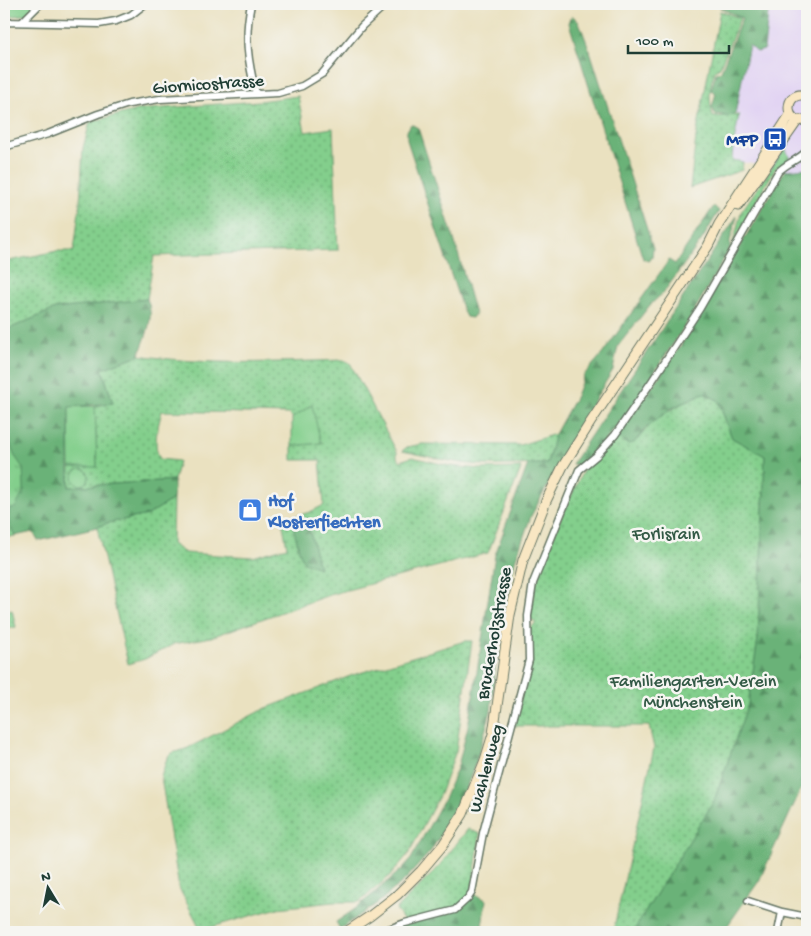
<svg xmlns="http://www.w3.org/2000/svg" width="811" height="936" font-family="'Gochi Hand',sans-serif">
<defs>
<pattern id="grass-dots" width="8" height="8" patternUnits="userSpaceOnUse" patternTransform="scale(1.25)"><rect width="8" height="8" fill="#83cf8c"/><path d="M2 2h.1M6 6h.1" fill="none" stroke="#6ba973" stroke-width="1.8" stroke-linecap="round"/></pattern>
<pattern id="forest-firs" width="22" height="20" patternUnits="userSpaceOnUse" patternTransform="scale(1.25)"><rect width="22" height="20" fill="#6ab278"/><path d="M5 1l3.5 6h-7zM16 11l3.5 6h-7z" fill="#579263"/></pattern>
<pattern id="park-tufts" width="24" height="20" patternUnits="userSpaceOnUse" patternTransform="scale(1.25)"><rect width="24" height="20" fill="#83cf8c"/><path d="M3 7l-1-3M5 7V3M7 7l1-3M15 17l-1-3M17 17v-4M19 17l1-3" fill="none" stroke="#6ba973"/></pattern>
</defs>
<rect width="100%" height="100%" fill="#f6f6f2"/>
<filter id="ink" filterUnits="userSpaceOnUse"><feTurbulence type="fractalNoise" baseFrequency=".02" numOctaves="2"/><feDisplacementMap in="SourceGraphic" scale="10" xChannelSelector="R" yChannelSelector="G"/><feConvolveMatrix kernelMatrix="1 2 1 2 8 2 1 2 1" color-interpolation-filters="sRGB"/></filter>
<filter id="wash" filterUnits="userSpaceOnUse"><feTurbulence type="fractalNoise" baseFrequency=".0096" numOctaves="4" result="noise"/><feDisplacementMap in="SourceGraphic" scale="20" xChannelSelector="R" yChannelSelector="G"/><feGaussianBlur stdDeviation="1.12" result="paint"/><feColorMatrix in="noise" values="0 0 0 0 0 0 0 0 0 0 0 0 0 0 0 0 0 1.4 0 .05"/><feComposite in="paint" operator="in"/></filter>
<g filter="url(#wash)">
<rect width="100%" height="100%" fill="#eae1c0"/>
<path fill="#e2d4f3" d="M 807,4 L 807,168 L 785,170 L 732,160 L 733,147 L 739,115 L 735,114 L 749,44 L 764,49 L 769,5 Z"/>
<path fill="url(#grass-dots)" stroke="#518660" d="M 720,11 L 740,18 L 720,67 L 716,69 C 708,86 709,100 713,117 L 739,115 L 733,147 L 732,160 L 743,162 L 742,170 L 690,188 L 696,137 Z
M 298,96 L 305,132 L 333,128 L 338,250 L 154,256 L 147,299 L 55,309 L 4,331 L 4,262 L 57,251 L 74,251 L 80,203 L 83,148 L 90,122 L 137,110 L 259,101 Z
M 785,148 L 790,158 L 775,169 L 733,243 L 741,212 Z
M 139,355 C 207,366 276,362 344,360 L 350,363 L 397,452 L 397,457 L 400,461 L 412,457 L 450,466 L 480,469 L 521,468 L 488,553 L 332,594 L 211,637 L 174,644 L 145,659 L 128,664 L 97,527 L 108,523 L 148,515 L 173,499 L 172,544 L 185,553 L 253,557 L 287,547 L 282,520 L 310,512 L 324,505 L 320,460 L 292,460 L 292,446 L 321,443 L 311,405 L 293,418 L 288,414 L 162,411 C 158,427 152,444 160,459 L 179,461 L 174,480 L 69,487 L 70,467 L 97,466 L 95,406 L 113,403 L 102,368 Z
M 703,393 L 718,400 L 732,438 L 765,456 L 758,639 L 748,704 L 714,801 L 633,932 L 613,932 L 654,748 L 649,726 L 515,726 L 529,660 L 528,630 L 536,623 L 530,618 L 535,587 L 560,520 L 581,475 L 585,467 L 617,437 L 623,441 L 638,439 C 654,416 679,405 703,393 Z
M 555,434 L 547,464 C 526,464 505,466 484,465 C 456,464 429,456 402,451 L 407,447 L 422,444 L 520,445 Z
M 12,610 L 16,627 L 4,630 L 4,612 Z
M 465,641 L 472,641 L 456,751 L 440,794 L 409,853 L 391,875 L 359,902 L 333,902 L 278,908 L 201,930 L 179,888 L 161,777 L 167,758 L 172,753 L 186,749 L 264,709 L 353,675 Z
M 468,829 L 480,834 L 472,892 L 455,910 L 405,923 L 396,909 L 436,870 Z"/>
<path fill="url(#forest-firs)" stroke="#447856" d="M 722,4 L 783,4 L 769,5 L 764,50 L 757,52 L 749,45 L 735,114 L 727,116 L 715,114 L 712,107 L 716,93 L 711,90 L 716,73 L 721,71 L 742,18 L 720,8 Z
M 572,15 L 579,22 L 590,51 L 653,248 L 652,258 L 648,261 L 643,259 L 569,23 Z
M 411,124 L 418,128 L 454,239 L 475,314 L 472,318 L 466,317 L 463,311 L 407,140 L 407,131 Z
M 807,168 L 807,776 L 759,881 L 723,932 L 633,932 L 714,801 L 748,704 L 758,639 L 765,456 L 732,438 L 718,400 L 703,393 L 670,409 L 645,429 L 634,443 L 627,444 L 617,437 L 681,345 L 785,170 Z
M 714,206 L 719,211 L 703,238 L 664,292 L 650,305 L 618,346 L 613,370 L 594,401 L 531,516 L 515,561 L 498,640 L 491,711 L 476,762 L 460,804 L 430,852 L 406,879 L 379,902 L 340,929 L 336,922 L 355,909 L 402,869 L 411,859 L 445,797 L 458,766 L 468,726 L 474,691 L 495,555 L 528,464 L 547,464 L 555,434 L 576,396 L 584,375 L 603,353 L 669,260 L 675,264 Z
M 737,216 L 730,241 L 730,248 L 689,320 L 624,418 L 594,454 L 579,465 L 572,464 Z
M 147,299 C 155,318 146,336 139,355 L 102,369 L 113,403 L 69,407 L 69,487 L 174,480 L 173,499 L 148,515 L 108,523 L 97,527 L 38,541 L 33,532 L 15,536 L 8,522 L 9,509 L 15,507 L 24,491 L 23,468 L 14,455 L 4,426 L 4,331 L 55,309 Z
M 305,518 L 311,535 L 319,568 L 304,562 L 300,554 L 292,522 Z
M 472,892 L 486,900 L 481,932 L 381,932 L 455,910 Z"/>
<path fill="url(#park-tufts)" stroke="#518660" d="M 4,4 L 40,4 L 29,14 L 6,17 L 4,17 Z
M 4,426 L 14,455 L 23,468 L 24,491 L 15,508 L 9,509 L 8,522 L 15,536 L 4,538 Z"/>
<path fill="#83cf8c" stroke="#518660" d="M 312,405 L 321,443 L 292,446 L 292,418 Z
M 95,406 L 97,467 L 70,467 L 69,407 Z
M73 477a8 8 0 1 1 16 0a8 8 0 1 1-16 0Z"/>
</g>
<g filter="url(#ink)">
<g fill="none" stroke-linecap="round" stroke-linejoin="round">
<g stroke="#667665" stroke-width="9">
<path id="minor" d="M 251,4 C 244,38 248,61 256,94
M 4,22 L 99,24 L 116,21 L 131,15 L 145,4
M 22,22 L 40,4
M 4,34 L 4,22
M 4,147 L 48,134 L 98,114 L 129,104 L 160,99 L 278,93 L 302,86 L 322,74 L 362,26 L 386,4
M 748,901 L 782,912 L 807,917
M 381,932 L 405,923 L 455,910 L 468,898 L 472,892 L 483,833 L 529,660 L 528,616 L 533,583 L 579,470 L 596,456 L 615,435 L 652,381 L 700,308 L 778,172 C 787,163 798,160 807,151
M 778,932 L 782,912"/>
</g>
<g stroke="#667665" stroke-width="11">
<path id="secondary" d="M 807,96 C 783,88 783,128 807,119
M 738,206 L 798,120
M 346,932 L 370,916 L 397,895 L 421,871 L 443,845 L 463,814 L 485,760 L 493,734 L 510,615 L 523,560 L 546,501 L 563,466 L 590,423 L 708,246 L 719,224 L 790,115"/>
</g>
<use href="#minor" stroke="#fff" stroke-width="6"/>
<use href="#secondary" stroke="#f9e7c3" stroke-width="9"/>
</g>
</g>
<defs>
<g id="bus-square" transform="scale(1.25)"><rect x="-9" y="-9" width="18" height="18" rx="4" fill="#1a4fb4" stroke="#f6f6f2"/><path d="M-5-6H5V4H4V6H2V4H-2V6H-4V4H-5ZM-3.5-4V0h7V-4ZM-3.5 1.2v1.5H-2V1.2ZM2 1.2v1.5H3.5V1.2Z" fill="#fff"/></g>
<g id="shop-square" transform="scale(1.25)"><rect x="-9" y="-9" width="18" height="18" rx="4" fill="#3f7fe0" stroke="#f6f6f2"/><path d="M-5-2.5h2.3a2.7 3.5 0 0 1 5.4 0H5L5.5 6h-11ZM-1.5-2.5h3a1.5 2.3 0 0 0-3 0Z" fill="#fff"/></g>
</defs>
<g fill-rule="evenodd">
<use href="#bus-square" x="775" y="139"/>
<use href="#shop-square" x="250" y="510"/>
</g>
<g text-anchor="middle" stroke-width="5" stroke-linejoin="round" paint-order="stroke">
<g font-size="18" fill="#1f3d34" stroke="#f6f6f2">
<text transform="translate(208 83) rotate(-4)" y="6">Giornicostrasse</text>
<text transform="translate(493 633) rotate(-80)" y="6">Bruderholzstrasse</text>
<text transform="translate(485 768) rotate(-75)" y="6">Wahlenweg</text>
</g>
<g font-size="18" font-weight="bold" fill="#164399" stroke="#f6f6f2" text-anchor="end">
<text x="758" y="145">MFP</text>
</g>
<g font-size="18" font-weight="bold" fill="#366cbe" stroke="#f6f6f2" text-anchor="start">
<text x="268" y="506">Hof<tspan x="268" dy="21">Klosterfiechten</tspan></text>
</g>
<g font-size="18" fill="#335a46" stroke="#f6f6f2">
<text x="666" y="539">Forlisrain</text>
<text x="693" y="686">Familiengarten-Verein<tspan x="693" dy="21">Münchenstein</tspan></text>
</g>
</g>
<rect width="811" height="936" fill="none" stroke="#f6f6f2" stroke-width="20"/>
<g transform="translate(48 888) rotate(350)" stroke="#f6f6f2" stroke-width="4" paint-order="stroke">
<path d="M0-4L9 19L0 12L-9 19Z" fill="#1f3d34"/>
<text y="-8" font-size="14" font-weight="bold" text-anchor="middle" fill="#1f3d34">N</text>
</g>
<path d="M628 45v8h101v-8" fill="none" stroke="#1f3d34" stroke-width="2.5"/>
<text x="636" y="45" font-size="15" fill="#1f3d34" stroke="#f6f6f2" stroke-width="4" paint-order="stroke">100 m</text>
</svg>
